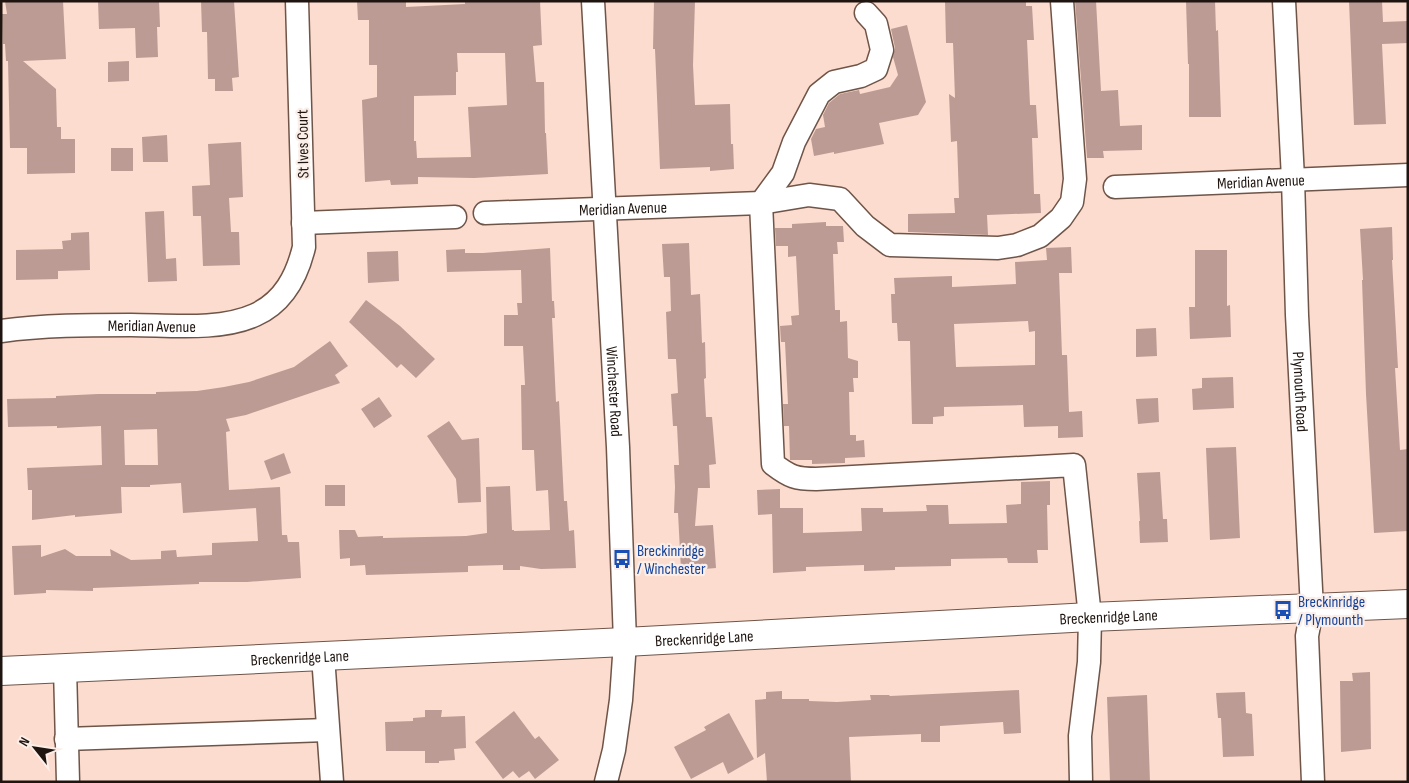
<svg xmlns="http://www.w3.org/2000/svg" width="1409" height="783" font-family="'Sofia Sans Condensed',sans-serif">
<rect width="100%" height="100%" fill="#fcdcce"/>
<path fill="#bc9b95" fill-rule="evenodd" d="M 5,1 L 63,1 L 66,59 L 23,61 L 56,89 L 57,127 L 61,127 L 61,139 L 75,139 L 75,173 L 27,174 L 27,148 L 10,148 L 8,61 L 6,61 L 5,44 L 3,44 L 2,14 L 7,14 Z
M 98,1 L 159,1 L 160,27 L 157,27 L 158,57 L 136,58 L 135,28 L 99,29 Z
M 201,1 L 234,1 L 239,77 L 232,78 L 233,91 L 215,91 L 215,79 L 208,79 L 207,32 L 202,32 Z
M 357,1 L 406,1 L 406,7 L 465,4 L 465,2 L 477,1 L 540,1 L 542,45 L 533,46 L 536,82 L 544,82 L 545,133 L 546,133 L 548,174 L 474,178 L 418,177 L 418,184 L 391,185 L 390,180 L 365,182 L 362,100 L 377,97 L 377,65 L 369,65 L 369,20 L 358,20 ZM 457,53 L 505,53 L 507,105 L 468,107 L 471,157 L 417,158 L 416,141 L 414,141 L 414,96 L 456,95 L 456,72 L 458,72 Z
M 654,1 L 695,1 L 693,65 L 695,105 L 730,104 L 731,144 L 733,144 L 734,169 L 710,171 L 710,167 L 660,169 L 655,49 L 653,49 Z
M 945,1 L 1026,1 L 1026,6 L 1032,6 L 1034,40 L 1027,40 L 1030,105 L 1036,105 L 1038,138 L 1032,138 L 1034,194 L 1040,194 L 1041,213 L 987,215 L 988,235 L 908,232 L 908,214 L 955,213 L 954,198 L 959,198 L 957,141 L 951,142 L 949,94 L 955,98 L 953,43 L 946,43 Z
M 1075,1 L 1096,1 L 1101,91 L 1118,90 L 1120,126 L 1142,125 L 1142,150 L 1103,151 L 1104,158 L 1087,158 Z
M 1186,1 L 1215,1 L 1216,31 L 1218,30 L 1221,117 L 1189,117 L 1189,64 L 1188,64 Z
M 1349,1 L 1382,1 L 1383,22 L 1408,21 L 1408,43 L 1382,44 L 1386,124 L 1354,125 Z
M 907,25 L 926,102 L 918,115 L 879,123 L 884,144 L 834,154 L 834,152 L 814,156 L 811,139 L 816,129 L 825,127 L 823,115 L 829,103 L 840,94 L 859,90 L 860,94 L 890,87 L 898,75 L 893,57 L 895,48 L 891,29 Z
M 129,61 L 129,81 L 108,82 L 108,62 Z
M 167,135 L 168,162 L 143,162 L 142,137 Z
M 241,142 L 243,197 L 229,198 L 231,232 L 239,232 L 240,265 L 203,266 L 201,216 L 193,216 L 192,186 L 210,185 L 208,144 Z
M 111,148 L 133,148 L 133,171 L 111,171 Z
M 164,211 L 166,259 L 176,258 L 177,281 L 148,282 L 145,212 Z
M 826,222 L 826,226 L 843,226 L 844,242 L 837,242 L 838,254 L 833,254 L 835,310 L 840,310 L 840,322 L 847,321 L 848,358 L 858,361 L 858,378 L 853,378 L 854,392 L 849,392 L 850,435 L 856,435 L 856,441 L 864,440 L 865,457 L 845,458 L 845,463 L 812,464 L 812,460 L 790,460 L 789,426 L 784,426 L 783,404 L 788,404 L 785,342 L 781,342 L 780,326 L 792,325 L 791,316 L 799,315 L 796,256 L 788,257 L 788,246 L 776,246 L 775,228 L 792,228 L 792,224 Z
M 1392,227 L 1393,260 L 1392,260 L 1398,368 L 1395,368 L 1400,450 L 1408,449 L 1408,531 L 1374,533 L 1366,394 L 1362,280 L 1363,280 L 1360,229 Z
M 89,232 L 90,270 L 58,271 L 58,279 L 16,280 L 16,250 L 63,249 L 62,241 L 71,240 L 71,233 Z
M 689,243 L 691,295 L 700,294 L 702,343 L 705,342 L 706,378 L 704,379 L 706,417 L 712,417 L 716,464 L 709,465 L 710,488 L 698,488 L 695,526 L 713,525 L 716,568 L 692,570 L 681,570 L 678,513 L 674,513 L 675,487 L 674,465 L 679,465 L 677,426 L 673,426 L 671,394 L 678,393 L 676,359 L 668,359 L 666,312 L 671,311 L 670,277 L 664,277 L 662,244 Z
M 1071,247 L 1072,273 L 1059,273 L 1062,355 L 1067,355 L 1069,412 L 1082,411 L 1083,437 L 1058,438 L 1058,426 L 1024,427 L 1023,405 L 944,407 L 944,416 L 933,417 L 933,424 L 912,424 L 910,341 L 898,341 L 897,323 L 892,323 L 891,294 L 895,294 L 894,278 L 952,276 L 952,287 L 1016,284 L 1015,262 L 1047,260 L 1046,248 ZM 1028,321 L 1029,332 L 1035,331 L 1035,365 L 956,367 L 954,324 Z
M 550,248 L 552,301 L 554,301 L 555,318 L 552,318 L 556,402 L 559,401 L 564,501 L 567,501 L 569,531 L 574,530 L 576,568 L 541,569 L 520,566 L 520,570 L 503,570 L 503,565 L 468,566 L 468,572 L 366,575 L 365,565 L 350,566 L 350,558 L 340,559 L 339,530 L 355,530 L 358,537 L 383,536 L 383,538 L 466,536 L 487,533 L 486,487 L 510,486 L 512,530 L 514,530 L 514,531 L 550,530 L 548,490 L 536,491 L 534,450 L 522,450 L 521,385 L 525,385 L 523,346 L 504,346 L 504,315 L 518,315 L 517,303 L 522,303 L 521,270 L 447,272 L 446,250 L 465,249 L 465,253 L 483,253 Z
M 1195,250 L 1227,250 L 1227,306 L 1230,305 L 1231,337 L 1190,339 L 1189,307 L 1195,307 Z
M 398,251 L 399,281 L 368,283 L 367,252 Z
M 366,300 L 400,326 L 435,359 L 416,378 L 401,364 L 397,368 L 349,322 Z
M 1156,328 L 1157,356 L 1136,357 L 1136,329 Z
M 330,341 L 348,366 L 335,375 L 340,383 L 246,415 L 226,419 L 230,431 L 226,432 L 229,490 L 280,487 L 282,535 L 287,535 L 288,542 L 299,542 L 301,578 L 247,582 L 199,582 L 199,584 L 93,588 L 93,591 L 46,590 L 46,593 L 14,595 L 12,546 L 41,545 L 41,557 L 65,549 L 76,556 L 111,556 L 110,549 L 131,560 L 161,559 L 161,551 L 176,550 L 177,557 L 212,555 L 212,543 L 258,541 L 256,508 L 183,513 L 181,483 L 150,485 L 150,487 L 121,487 L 122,513 L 75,517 L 75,515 L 32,520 L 32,490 L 28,490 L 27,468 L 102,465 L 101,426 L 57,428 L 57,426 L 8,427 L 7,399 L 56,398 L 56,396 L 98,394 L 156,394 L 156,392 L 197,391 L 224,387 L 249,382 L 294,367 ZM 157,429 L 158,465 L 125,465 L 124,430 Z
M 1233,377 L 1234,408 L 1193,410 L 1192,389 L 1202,388 L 1202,378 Z
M 379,397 L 392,416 L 374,428 L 361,409 Z
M 1158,398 L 1159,422 L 1138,424 L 1136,399 Z
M 449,421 L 462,440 L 479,438 L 481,502 L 458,503 L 456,479 L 427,436 Z
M 1236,447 L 1240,538 L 1210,540 L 1206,448 Z
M 284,453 L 291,473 L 271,480 L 264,461 Z
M 1160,472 L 1163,519 L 1167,519 L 1168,542 L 1140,543 L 1139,521 L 1140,521 L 1137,473 Z
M 1050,481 L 1050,505 L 1047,505 L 1048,550 L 1037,550 L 1038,563 L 1008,563 L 1007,558 L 951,559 L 951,566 L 895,567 L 895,570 L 864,571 L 864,565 L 806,567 L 806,571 L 773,573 L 772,514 L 758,515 L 757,490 L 780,489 L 780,508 L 803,508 L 803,533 L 862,531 L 861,508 L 883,508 L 883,512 L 927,511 L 926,505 L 948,505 L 949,524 L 1007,523 L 1006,505 L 1021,504 L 1021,482 Z
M 325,485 L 345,485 L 345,506 L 325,506 Z
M 1370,672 L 1371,749 L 1341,752 L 1340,681 L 1353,681 L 1352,673 Z
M 1019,690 L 1021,733 L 1004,734 L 1003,722 L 940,726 L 940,742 L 921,742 L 921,734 L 849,737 L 851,782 L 767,782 L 765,753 L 757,758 L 755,700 L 766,699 L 766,692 L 782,691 L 782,699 L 809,699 L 809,701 L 837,702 L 871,700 L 870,695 L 889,695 L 890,696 Z
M 1245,692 L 1246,713 L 1252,714 L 1254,756 L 1223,757 L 1221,718 L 1218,718 L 1216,693 Z
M 1147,695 L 1150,782 L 1110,782 L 1107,697 Z
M 425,710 L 442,710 L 441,717 L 465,716 L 466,748 L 454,749 L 455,760 L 439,761 L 439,763 L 425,763 L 425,751 L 386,751 L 385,722 L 413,721 L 413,718 L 425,717 Z
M 514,711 L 535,739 L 539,736 L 559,760 L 535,779 L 529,771 L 519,778 L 513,771 L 503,779 L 475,742 Z
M 729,713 L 754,759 L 728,774 L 723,762 L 691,779 L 674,747 L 706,730 L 704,727 Z"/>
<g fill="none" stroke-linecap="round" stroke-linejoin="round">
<g stroke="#6f5448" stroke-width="25">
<g id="minor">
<path id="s1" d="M 593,1 L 618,447 L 625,642 L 621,700 L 614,750 L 606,782"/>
<path id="s2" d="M 1284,1 L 1293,179 L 1297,315 L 1312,609 L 1307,636 L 1313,782"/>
<path d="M 866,13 L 876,24 L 882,50 L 876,69 L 861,76 L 834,82 L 819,94 L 794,142 L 783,173 L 761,203 L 773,464 C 790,477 796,479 816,479 L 1074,465 L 1090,617 L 1089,662 L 1080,736 L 1081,782"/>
<path id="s3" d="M 1115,187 L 1408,175"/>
<path id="s4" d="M 485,213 L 761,203 L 809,195 L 840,199 L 865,226 L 890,245 L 998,248 L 1017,245 L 1040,236 L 1061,218 L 1072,202 L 1075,179 L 1062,1"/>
<path d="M 303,223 L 455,217"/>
<path id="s5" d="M 1,331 C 44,325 87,325 131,325 C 169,325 220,331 255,315 C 284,302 297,276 304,247 L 297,1"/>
<path d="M 323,656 L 332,782"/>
<path d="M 65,668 L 68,782"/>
<path d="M 66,739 L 327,730"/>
</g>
</g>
<g stroke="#6f5448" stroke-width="30">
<g id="major">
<path id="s6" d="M 1,671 L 625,642 L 1090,617 L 1408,604"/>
</g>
</g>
<use href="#minor" stroke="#fff" stroke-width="22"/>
<use href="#major" stroke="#fff" stroke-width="28"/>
</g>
<defs>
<g id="bus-bare" transform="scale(1.5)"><path d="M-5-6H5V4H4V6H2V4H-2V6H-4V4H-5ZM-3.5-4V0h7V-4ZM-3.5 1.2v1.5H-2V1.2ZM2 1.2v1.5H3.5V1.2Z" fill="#1a4fb4" stroke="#fbeee8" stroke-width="2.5" paint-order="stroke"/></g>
</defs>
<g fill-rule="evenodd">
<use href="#bus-bare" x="622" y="559"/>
<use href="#bus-bare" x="1283" y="610"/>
</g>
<g text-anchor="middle" stroke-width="4.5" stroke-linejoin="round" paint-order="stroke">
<g font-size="16" fill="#1f1510" stroke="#fbeee8">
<text transform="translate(302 144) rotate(-91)" y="6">St Ives Court</text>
<text dy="6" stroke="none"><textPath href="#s3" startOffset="146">Meridian Avenue</textPath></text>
<text dy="6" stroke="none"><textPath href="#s4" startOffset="138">Meridian Avenue</textPath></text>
<text dy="6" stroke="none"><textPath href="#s5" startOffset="151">Meridian Avenue</textPath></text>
<text dy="6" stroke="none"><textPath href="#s1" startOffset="391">Winchester Road</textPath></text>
<text dy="6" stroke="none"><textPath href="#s2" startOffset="391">Plymouth Road</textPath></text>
<text dy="6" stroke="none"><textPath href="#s6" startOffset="1109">Breckenridge Lane</textPath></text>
<text dy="6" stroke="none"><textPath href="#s6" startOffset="704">Breckenridge Lane</textPath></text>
<text dy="6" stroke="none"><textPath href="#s6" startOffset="299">Breckenridge Lane</textPath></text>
</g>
<g font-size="16" fill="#164399" stroke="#fbeee8" text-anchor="start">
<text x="637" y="556">Breckinridge<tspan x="637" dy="18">/ Winchester</tspan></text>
<text x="1298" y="607">Breckinridge<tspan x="1298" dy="18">/ Plymounth</tspan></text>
</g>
</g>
<rect width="1409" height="783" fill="none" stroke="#1f1510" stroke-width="5"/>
<g transform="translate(35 748) rotate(300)" stroke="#fbeee8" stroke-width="4" paint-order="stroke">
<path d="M0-4L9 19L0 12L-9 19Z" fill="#1f1510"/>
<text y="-8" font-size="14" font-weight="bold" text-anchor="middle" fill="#1f1510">N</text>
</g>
</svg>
